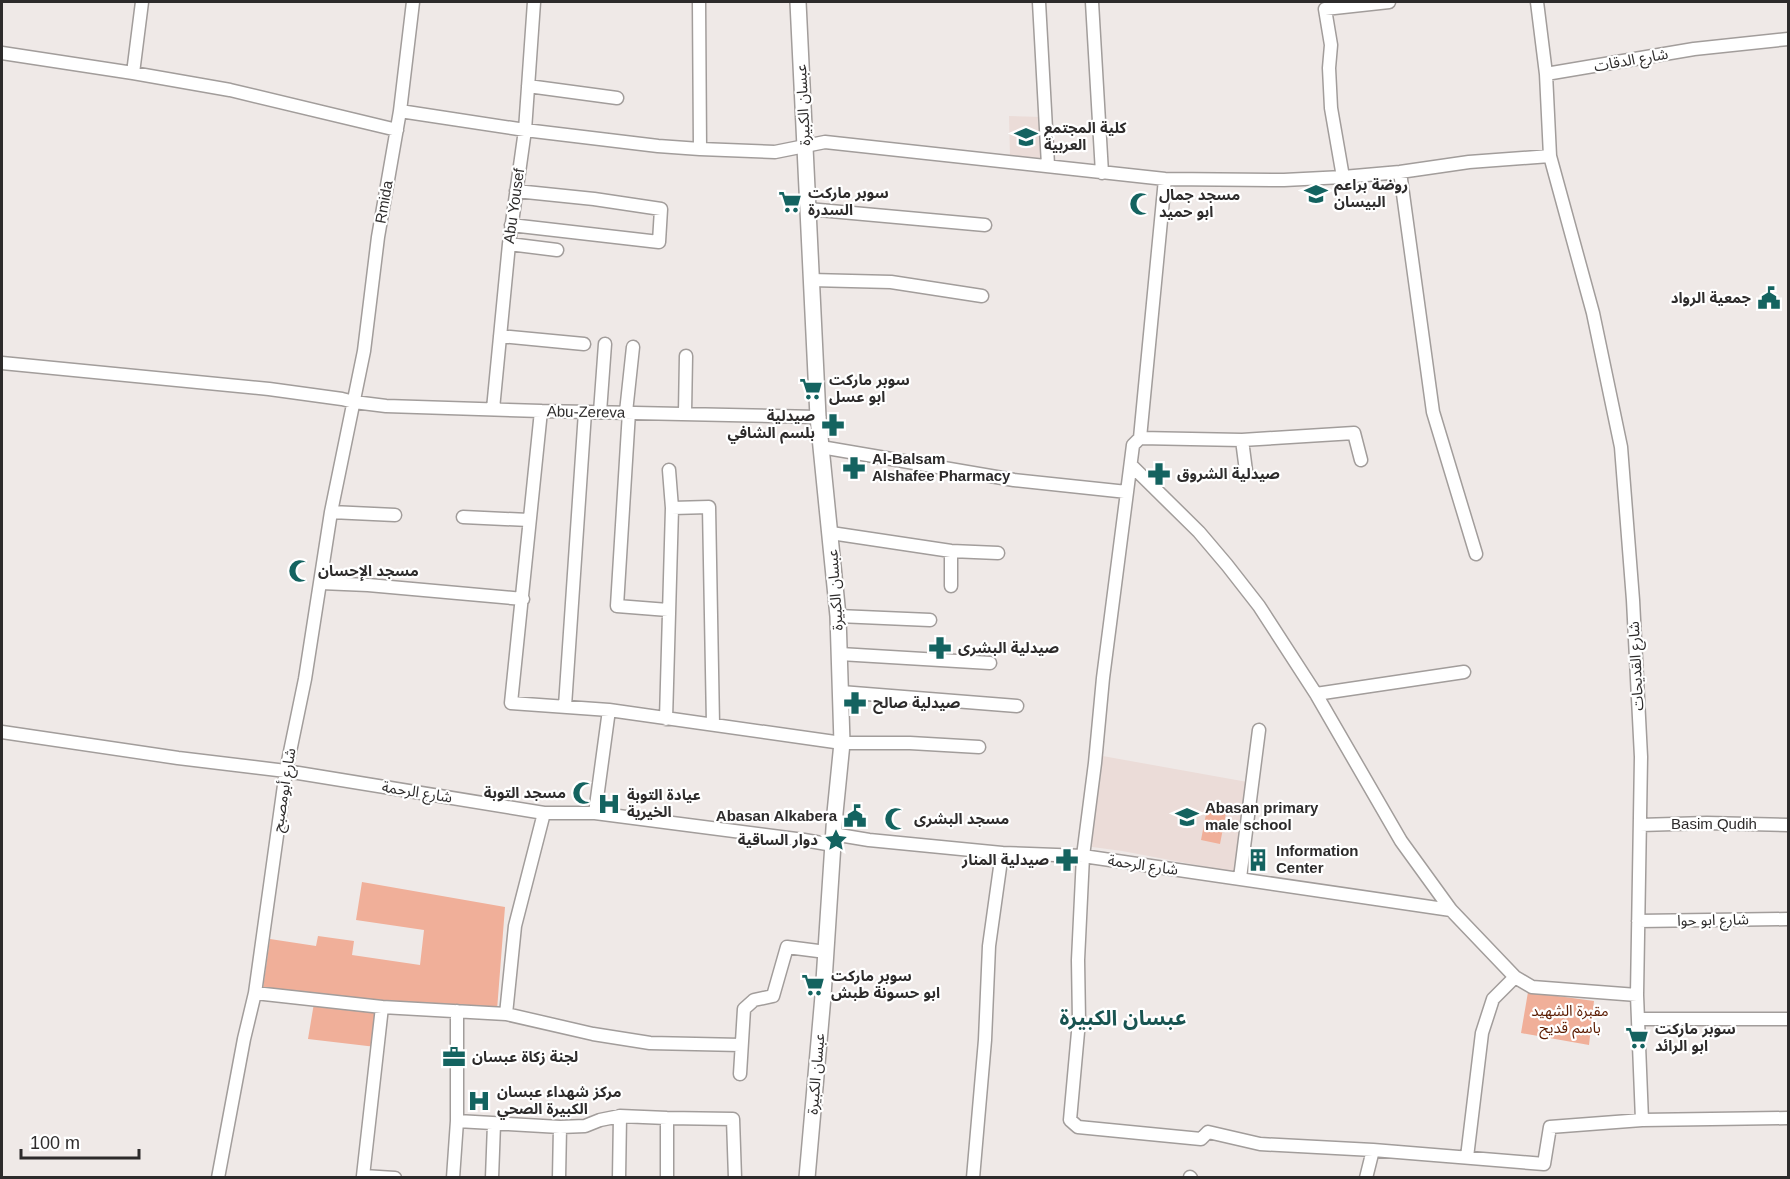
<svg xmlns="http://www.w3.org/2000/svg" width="1790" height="1179" font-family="Arial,'Noto Sans Arabic',sans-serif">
<rect width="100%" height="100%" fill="#efe9e7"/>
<path fill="#ebdcd8" d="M 1009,116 L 1042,117 L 1044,158 L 1010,157 Z
M 1097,755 L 1253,783 L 1239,873 L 1122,851 L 1085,846 Z"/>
<path fill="#f0af99" d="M 1207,809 L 1226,813 L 1220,844 L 1201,840 Z
M 362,882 L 505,907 L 497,1010 L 375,1005 L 263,988 L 270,939 L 316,946 L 318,936 L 354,941 L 352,955 L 420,965 L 424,930 L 356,920 Z
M 1528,992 L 1594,1001 L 1589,1045 L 1521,1033 Z
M 314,1003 L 374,1010 L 380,1017 L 376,1047 L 308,1039 Z"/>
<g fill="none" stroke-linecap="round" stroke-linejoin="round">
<g stroke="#a29d9b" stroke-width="15">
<path id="minor" d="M 699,2 L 700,149
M 1039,2 L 1048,165
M 1092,2 L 1102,173
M 1537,2 L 1546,74 L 1550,156 L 1593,313 L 1621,447 L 1633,600 L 1641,757 L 1637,995 L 1642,1120
M 2,53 L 133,73 L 230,90 L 397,130
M 133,73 L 142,2
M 1546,74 L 1694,49 L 1788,39
M 528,86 L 617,98
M 400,111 L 525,130 L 658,146 L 700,149 L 775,152 L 825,142 L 1165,179 L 1284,180 L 1343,177 L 1400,172 L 1469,162 L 1550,156
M 1400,172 L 1433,412 L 1476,554
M 1343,177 L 1331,108 L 1329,68 L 1331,45 L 1325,9 L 1389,2
M 1165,179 L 1140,438 L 1133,445 L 1127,492 L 1103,678 L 1095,763 L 1083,856 L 1078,960 L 1079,1021 L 1070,1120 L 1078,1127 L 1201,1139 L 1208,1132 L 1260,1144 L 1373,1150 L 1544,1164 L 1550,1127 L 1642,1120 L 1788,1118
M 808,209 L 985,225
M 511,225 L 659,242 L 661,209 L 594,199 L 516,191
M 509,244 L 557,250
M 811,280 L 891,282 L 982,296
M 500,336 L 584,344
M 2,363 L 269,389 L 342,399 L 354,402 L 386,406 L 541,411 L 818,417
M 493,409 L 509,244 L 525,130 L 534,2
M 541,411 L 511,703 L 609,710 L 842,743 L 910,743 L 979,747
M 600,412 L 605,344
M 626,412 L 633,347
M 629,412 L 617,606 L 668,610
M 685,413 L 686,356
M 1140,438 L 1242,440 L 1354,433 L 1361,460
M 1242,440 L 1246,471
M 821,447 L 1014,480 L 1127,492
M 1131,465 L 1199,532 L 1227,565 L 1259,606 L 1316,694 L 1401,841 L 1451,910 L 1515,977 L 1532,987 L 1637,995
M 672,508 L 709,507 L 713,724
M 331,512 L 395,515
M 463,517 L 529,520
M 831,533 L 951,551 L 998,553
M 951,551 L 951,586
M 321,583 L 368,585 L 523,599
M 838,616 L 930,620
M 840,654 L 990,663
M 841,692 L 1017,706
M 1316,694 L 1464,672
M 565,706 L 585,412
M 666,719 L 672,508 L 669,470
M 2,732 L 178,758 L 286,771 L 544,813 L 595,813 L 804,840 L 833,845
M 595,813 L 609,710
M 1640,825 L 1707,823 L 1788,825
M 833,834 L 869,840 L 1002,853 L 1083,856 L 1451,910
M 1240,878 L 1259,730
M 1638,921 L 1788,919
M 255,993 L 382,1007 L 506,1014 L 593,1034 L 650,1043 L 741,1045
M 457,1011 L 457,1121
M 506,1014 L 515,926 L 544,813
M 1638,1019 L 1788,1019
M 740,1074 L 744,1009 L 754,1000 L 773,996 L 787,947 L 826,952
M 1467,1157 L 1482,1033 L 1493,999 L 1515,977
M 363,1176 L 382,1007
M 1190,1177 L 1191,1178
M 218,1178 L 244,1039 L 255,993 L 286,771 L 305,679 L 331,512 L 364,351 L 378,237 L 400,111 L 413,2
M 363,1178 L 363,1176 L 395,1178
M 453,1178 L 457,1121 L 560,1127 L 585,1126 L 600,1120 L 620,1116 L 667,1118 L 733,1119 L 735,1178
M 492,1178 L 494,1124
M 559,1178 L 560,1127
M 619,1178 L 620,1116
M 667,1178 L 667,1118
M 973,1178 L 985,1040 L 989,946 L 1002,853
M 1366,1178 L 1373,1150"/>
</g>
<g stroke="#a29d9b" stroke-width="18">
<path id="major" d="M 798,2 L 818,417 L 838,616 L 842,743 L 835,813 L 823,996 L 807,1178"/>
</g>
<use href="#minor" stroke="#fff" stroke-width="12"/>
<use href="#major" stroke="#fff" stroke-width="15"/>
</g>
<defs>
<g id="university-bare" transform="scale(1.8)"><path d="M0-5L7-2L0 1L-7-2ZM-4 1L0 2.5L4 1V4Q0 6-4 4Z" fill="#146360" stroke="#fff" stroke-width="2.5" paint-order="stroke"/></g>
<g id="school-bare" transform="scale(1.8)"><path d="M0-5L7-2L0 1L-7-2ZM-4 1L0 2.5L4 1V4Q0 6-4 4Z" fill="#146360" stroke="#fff" stroke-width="2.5" paint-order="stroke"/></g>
<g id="supermarket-bare" transform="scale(1.8)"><path d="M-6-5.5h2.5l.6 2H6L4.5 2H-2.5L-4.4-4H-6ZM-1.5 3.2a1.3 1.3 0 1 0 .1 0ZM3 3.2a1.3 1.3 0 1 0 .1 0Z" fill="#146360" stroke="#fff" stroke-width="2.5" paint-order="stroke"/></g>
<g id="mosque-bare" transform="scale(1.8)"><path d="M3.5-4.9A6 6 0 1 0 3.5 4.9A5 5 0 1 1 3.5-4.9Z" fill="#146360" stroke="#fff" stroke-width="2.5" paint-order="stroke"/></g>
<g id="civic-bare" transform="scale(1.8)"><path d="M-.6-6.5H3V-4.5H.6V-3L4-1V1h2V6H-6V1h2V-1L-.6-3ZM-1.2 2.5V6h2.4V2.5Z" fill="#146360" stroke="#fff" stroke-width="2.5" paint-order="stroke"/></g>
<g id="pharmacy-bare" transform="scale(1.8)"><path d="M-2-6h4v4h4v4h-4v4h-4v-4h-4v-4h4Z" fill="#146360" stroke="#fff" stroke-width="2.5" paint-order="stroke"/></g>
<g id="hospital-bare" transform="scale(1.8)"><path d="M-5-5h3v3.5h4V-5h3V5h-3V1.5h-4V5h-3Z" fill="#146360" stroke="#fff" stroke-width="2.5" paint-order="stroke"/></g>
<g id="sight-bare" transform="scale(1.8)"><path d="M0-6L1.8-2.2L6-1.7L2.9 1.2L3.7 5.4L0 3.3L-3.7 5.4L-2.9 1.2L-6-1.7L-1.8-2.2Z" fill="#146360" stroke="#fff" stroke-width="2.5" paint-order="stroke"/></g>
<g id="building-bare" transform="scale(1.8)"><path d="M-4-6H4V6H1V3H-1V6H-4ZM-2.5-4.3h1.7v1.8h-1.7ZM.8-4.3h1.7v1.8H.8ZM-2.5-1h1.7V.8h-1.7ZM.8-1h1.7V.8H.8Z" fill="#146360" stroke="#fff" stroke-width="2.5" paint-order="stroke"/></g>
<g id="office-bare" transform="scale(1.8)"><path d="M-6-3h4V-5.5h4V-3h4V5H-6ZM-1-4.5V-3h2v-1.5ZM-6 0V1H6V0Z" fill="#146360" stroke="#fff" stroke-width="2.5" paint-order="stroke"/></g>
</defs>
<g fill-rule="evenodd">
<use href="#university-bare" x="1026" y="137"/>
<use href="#school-bare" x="1316" y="194"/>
<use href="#supermarket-bare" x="790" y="202"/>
<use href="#mosque-bare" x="1141" y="204"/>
<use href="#civic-bare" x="1769" y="298"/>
<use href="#supermarket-bare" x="811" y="389"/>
<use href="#pharmacy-bare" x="833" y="425"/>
<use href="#pharmacy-bare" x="854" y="468"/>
<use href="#pharmacy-bare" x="1159" y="474"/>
<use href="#mosque-bare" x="300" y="571"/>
<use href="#pharmacy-bare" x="940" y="648"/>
<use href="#pharmacy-bare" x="855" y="703"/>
<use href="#mosque-bare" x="584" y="793"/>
<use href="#hospital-bare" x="609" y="804"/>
<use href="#civic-bare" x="855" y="816"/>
<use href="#school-bare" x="1187" y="817"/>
<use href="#mosque-bare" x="896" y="819"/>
<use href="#sight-bare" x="836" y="840"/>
<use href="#pharmacy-bare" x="1067" y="860"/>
<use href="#building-bare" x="1258" y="860"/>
<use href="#supermarket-bare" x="813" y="985"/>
<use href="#supermarket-bare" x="1637" y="1038"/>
<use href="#office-bare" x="454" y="1057"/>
<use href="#hospital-bare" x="479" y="1101"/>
</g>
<g text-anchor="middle" stroke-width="4.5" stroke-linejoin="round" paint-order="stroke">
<g font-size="15" fill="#2d2b2b" stroke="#fff">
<text transform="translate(1631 60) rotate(-10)" y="5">شارع الدقات</text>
<text transform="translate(803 105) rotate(-93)" y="5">عبسان الكبيرة</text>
<text transform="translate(384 202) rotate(-80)" y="5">Rmida</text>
<text transform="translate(514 206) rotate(-82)" y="5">Abu Yousef</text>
<text transform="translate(586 412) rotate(1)" y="5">Abu-Zereva</text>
<text transform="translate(835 590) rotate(-94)" y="5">عبسان الكبيرة</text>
<text transform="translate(1636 666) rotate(-93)" y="5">شارع القديحات</text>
<text transform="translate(284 790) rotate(-81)" y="5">شارع أبومصبح</text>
<text transform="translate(417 792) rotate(9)" y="5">شارع الرحمة</text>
<text x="1714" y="829">Basim Qudih</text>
<text transform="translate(1143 865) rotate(8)" y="5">شارع الرحمة</text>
<text transform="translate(1713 920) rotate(-1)" y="5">شارع ابو حوا</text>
<text transform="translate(816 1074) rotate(-85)" y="5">عبسان الكبيرة</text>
</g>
<g font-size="15" font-weight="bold" fill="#2d2b2b" stroke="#fff" text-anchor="start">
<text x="1044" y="133">كلية المجتمع<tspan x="1044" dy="17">العربية</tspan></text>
<text x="1334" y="190">روضة براعم<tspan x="1334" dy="17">البيسان</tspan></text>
<text x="808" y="198">سوبر ماركت<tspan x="808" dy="17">السدرة</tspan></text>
<text x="1159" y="200">مسجد جمال<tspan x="1159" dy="17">ابو حميد</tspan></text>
<text x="1751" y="303" text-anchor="end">جمعية الرواد</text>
<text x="829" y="385">سوبر ماركت<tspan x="829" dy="17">ابو عسل</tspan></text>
<text x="815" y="421" text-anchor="end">صيدلية<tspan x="815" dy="17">بلسم الشافي</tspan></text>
<text x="872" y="464">Al-Balsam<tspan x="872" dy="17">Alshafee Pharmacy</tspan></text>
<text x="1177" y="479">صيدلية الشروق</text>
<text x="318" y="576">مسجد الإحسان</text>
<text x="958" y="653">صيدلية البشرى</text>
<text x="873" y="708">صيدلية صالح</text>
<text x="566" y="798" text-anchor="end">مسجد التوبة</text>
<text x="627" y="800">عيادة التوبة<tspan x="627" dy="17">الخيرية</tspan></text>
<text x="1205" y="813">Abasan primary<tspan x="1205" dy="17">male school</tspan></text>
<text x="837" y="821" text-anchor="end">Abasan Alkabera</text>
<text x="914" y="824">مسجد البشرى</text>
<text x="818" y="845" text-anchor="end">دوار الساقية</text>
<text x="1276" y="856">Information<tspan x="1276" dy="17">Center</tspan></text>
<text x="1049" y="865" text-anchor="end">صيدلية المنار</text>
<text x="831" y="981">سوبر ماركت<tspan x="831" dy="17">ابو حسونة طبش</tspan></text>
<text x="1655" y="1034">سوبر ماركت<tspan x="1655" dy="17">ابو الرائد</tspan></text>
<text x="472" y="1062">لجنة زكاة عبسان</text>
<text x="497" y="1097">مركز شهداء عبسان<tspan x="497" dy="17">الكبيرة الصحي</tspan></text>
</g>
<g font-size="15" fill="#5b1b00" stroke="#fff">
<text x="1570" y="1016">مقبرة الشهيد<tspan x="1570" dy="17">باسم قديح</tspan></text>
</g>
<g font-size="21" font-weight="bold" fill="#195451" stroke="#fff">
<text x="1123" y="1025">عبسان الكبيرة</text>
</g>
</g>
<rect width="1790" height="1179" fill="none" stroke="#2d2b2b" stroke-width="6"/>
<path d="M21 1149v9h118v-9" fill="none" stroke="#2d2b2b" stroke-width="3"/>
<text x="30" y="1149" font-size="18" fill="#2d2b2b" stroke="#ffffff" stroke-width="4.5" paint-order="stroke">100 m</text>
</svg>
